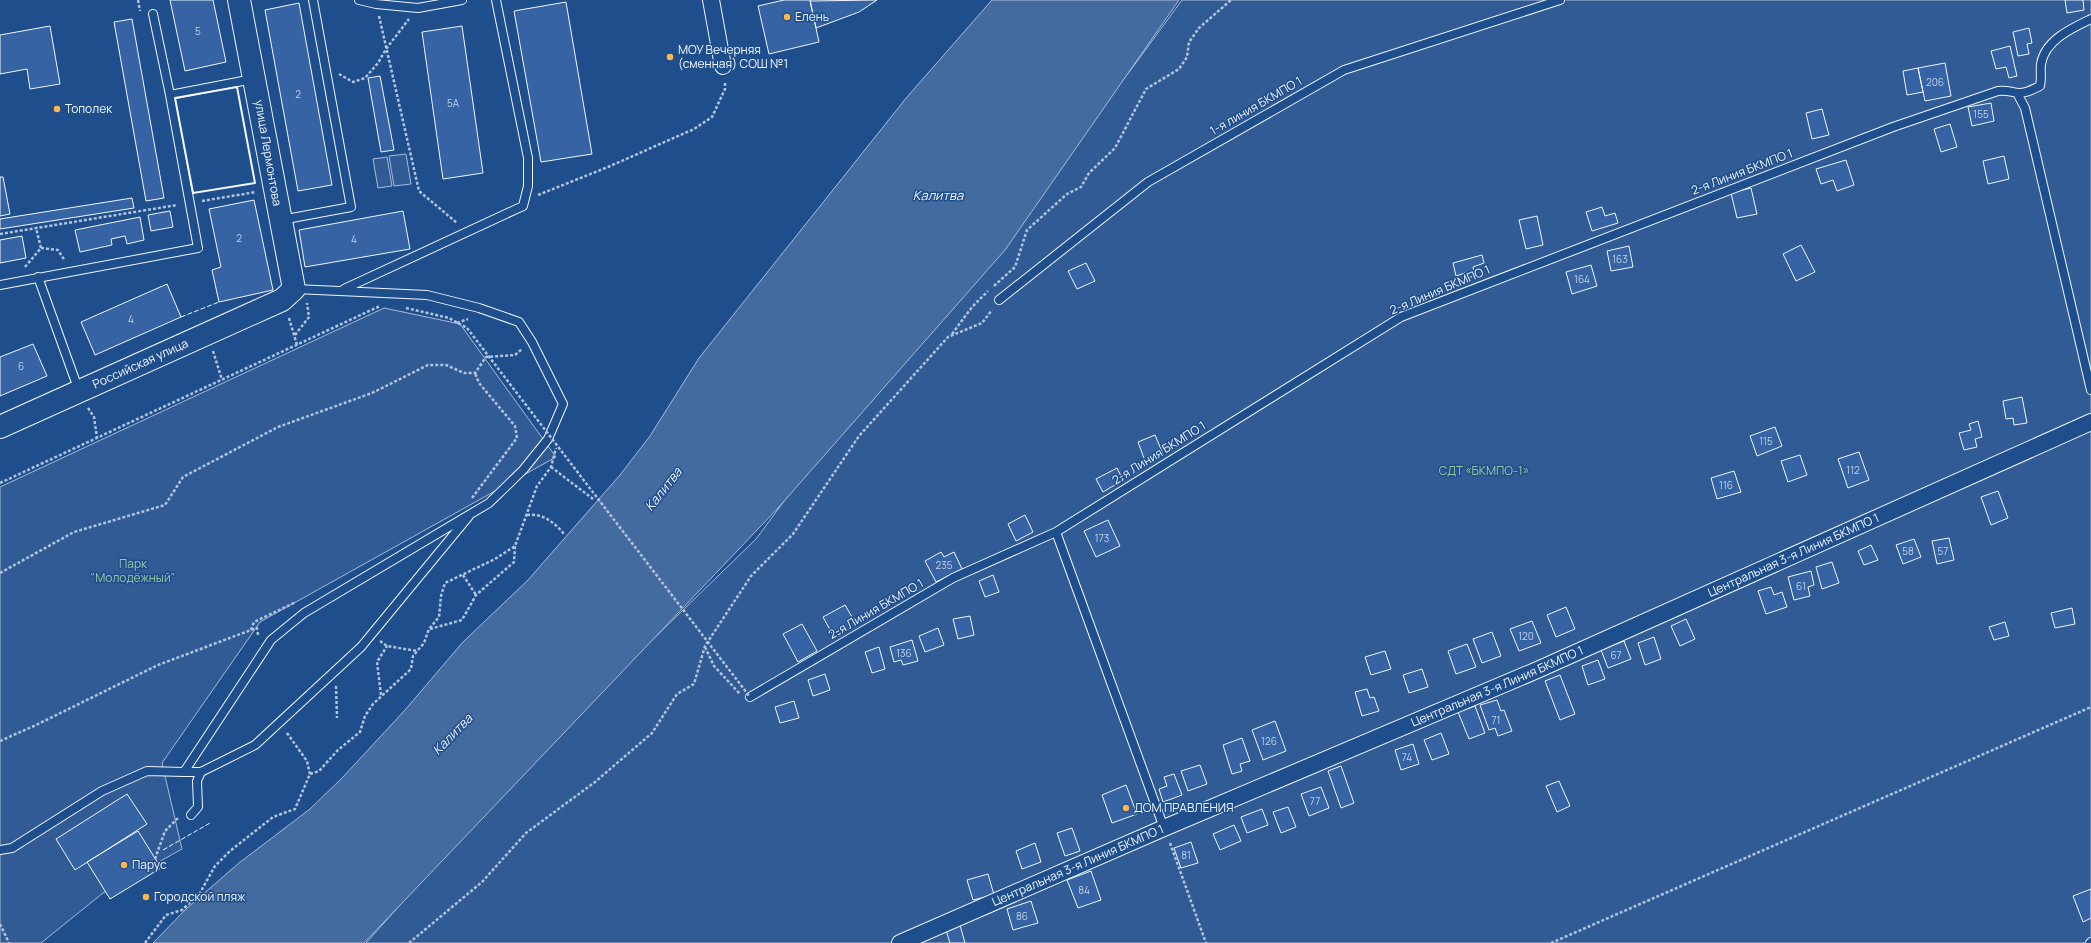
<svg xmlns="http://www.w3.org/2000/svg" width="2091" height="943" font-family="Manrope,sans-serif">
<rect width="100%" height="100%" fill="#1f4e8c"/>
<path fill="#305b95" stroke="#a8bbd7" d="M 1182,0 L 2091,0 L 2091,943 L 366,943 L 537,752 L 756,539 L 848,415 L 1130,71 Z
M 406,154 L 411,184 L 394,186 L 389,156 Z
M 387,157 L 392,186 L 378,188 L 373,159 Z
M 384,308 L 460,324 L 556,457 L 260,622 L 162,763 L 182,849 L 103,893 L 41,943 L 0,943 L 0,487 Z"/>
<path fill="#446ba0" stroke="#a8bbd7" d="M 992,0 L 1179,0 L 1005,250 L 778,508 L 364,943 L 153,943 L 187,908 L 239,863 L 310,809 L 343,777 L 405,710 L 463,642 L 528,580 L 620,475 L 650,436 L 699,358 L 907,97 Z"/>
<path fill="#3563a3" stroke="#f2f6ff" d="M 170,0 L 213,0 L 226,62 L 185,71 Z
M 784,0 L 810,0 L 819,42 L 769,54 L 758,6 Z
M 877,0 L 859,12 L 816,28 L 810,1 Z
M 2065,0 L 2083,0 L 2084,10 L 2067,13 Z
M 566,2 L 592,154 L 541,162 L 514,11 Z
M 299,3 L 332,185 L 298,191 L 265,10 Z
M 132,19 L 164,198 L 146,201 L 114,22 Z
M 50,26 L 60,84 L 30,89 L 27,69 L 0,74 L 0,35 Z
M 462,26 L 483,173 L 443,179 L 422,32 Z
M 2029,28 L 2032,43 L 2027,44 L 2029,54 L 2018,56 L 2013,32 Z
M 2010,46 L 2017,76 L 2009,78 L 2006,67 L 1996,69 L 1991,51 Z
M 1945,63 L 1951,96 L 1925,101 L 1918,68 Z
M 1918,68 L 1923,92 L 1907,95 L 1903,71 Z
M 380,76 L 394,150 L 381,152 L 368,78 Z
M 1991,103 L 1994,121 L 1972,126 L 1968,107 Z
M 1822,109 L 1829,135 L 1812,139 L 1806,113 Z
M 1950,124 L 1957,147 L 1941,152 L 1934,129 Z
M 2004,156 L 2009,179 L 1988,184 L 1983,161 Z
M 1846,160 L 1854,185 L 1837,191 L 1833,180 L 1821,184 L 1816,169 Z
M 0,177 L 3,177 L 10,214 L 0,216 Z
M 1751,188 L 1757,214 L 1737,218 L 1731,193 Z
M 132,198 L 134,208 L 0,229 L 0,219 Z
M 254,200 L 273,290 L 219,302 L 212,270 L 221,267 L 209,209 Z
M 1602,207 L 1605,216 L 1615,213 L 1618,223 L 1592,231 L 1586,212 Z
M 170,211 L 173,227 L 151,231 L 148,215 Z
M 403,211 L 410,249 L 305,267 L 299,230 Z
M 1537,216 L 1543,245 L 1526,249 L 1519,220 Z
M 140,217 L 144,240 L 127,244 L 125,236 L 111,239 L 112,245 L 80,252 L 75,230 Z
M 22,236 L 26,258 L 0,263 L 0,240 Z
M 1801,245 L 1815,272 L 1796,281 L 1783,254 Z
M 1629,246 L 1633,267 L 1611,271 L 1607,251 Z
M 1482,255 L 1484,263 L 1473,267 L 1475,276 L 1467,278 L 1465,273 L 1456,276 L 1453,263 Z
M 1086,263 L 1095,281 L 1077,289 L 1068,271 Z
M 1591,265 L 1597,286 L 1572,294 L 1566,272 Z
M 167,284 L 181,317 L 95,355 L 81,322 Z
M 33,344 L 47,376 L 0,396 L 0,357 Z
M 2022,397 L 2027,423 L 2014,425 L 2013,418 L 2006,419 L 2003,401 Z
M 1978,421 L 1982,437 L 1975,439 L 1977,447 L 1964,450 L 1959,433 L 1971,430 L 1969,424 Z
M 1775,427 L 1782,446 L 1757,456 L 1750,436 Z
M 1155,435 L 1163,454 L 1145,461 L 1138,442 Z
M 1859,452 L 1869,480 L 1848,488 L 1838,459 Z
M 1800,455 L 1807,475 L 1788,482 L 1781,461 Z
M 1117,468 L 1123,480 L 1103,492 L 1096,479 Z
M 1734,471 L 1741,492 L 1717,499 L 1711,478 Z
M 1998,491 L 2008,518 L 1991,525 L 1981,497 Z
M 1025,515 L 1033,532 L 1016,541 L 1008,524 Z
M 1108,520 L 1120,546 L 1096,557 L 1084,531 Z
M 1949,538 L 1954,560 L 1937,564 L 1932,541 Z
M 1914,539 L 1921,557 L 1903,564 L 1896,545 Z
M 1871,545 L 1878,560 L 1864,565 L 1858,551 Z
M 941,552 L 944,557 L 954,552 L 962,569 L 936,582 L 925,561 Z
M 1832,562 L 1839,583 L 1822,589 L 1816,567 Z
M 1811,571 L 1814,585 L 1808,587 L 1810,596 L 1794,600 L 1788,577 Z
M 993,575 L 999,592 L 985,597 L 979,581 Z
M 1771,587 L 1774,595 L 1782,592 L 1787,607 L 1766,614 L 1758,591 Z
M 845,605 L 852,617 L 847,620 L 851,628 L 834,637 L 823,617 Z
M 1566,607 L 1575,629 L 1556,637 L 1547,615 Z
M 2072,608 L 2075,624 L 2055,628 L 2051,613 Z
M 970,616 L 974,635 L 958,639 L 953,619 Z
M 1686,619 L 1695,639 L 1680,646 L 1671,626 Z
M 1532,621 L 1541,643 L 1519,651 L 1510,629 Z
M 2005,622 L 2009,636 L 1994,640 L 1989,627 Z
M 802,624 L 817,651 L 798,662 L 783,634 Z
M 938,628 L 944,645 L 925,652 L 919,636 Z
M 1492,632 L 1501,656 L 1482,663 L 1473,639 Z
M 1654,637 L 1661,659 L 1645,665 L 1638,643 Z
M 912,640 L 918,661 L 903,665 L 901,660 L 894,662 L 890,647 Z
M 1624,641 L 1631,659 L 1608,668 L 1601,650 Z
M 1467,644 L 1476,667 L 1456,674 L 1448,651 Z
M 879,647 L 885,669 L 872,673 L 865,652 Z
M 1385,651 L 1391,669 L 1371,675 L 1365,657 Z
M 1598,660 L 1605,679 L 1588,685 L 1582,666 Z
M 1422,669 L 1428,687 L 1409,693 L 1403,675 Z
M 825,674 L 830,690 L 813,696 L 808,680 Z
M 1560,675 L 1575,714 L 1560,720 L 1545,681 Z
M 1367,689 L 1370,698 L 1374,697 L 1379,711 L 1362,716 L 1355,692 Z
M 1497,700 L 1501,711 L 1504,710 L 1512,731 L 1498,736 L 1495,728 L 1489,730 L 1480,705 Z
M 794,701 L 799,718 L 780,723 L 775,707 Z
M 1475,706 L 1485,733 L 1469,739 L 1458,712 Z
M 1275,721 L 1286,751 L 1263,760 L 1252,730 Z
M 1441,733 L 1449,754 L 1432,760 L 1424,740 Z
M 1242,738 L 1250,761 L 1240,764 L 1242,771 L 1232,774 L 1223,745 Z
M 1413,744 L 1419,764 L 1401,770 L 1395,750 Z
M 1200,765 L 1207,784 L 1188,791 L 1181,771 Z
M 1341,766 L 1354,803 L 1341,808 L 1328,771 Z
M 1174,774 L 1182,795 L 1163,802 L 1159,789 L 1167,786 L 1164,777 Z
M 1559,781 L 1570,806 L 1557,812 L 1546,786 Z
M 1126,785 L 1137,814 L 1112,823 L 1102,795 Z
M 1321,787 L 1329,808 L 1309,816 L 1301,794 Z
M 127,794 L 147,824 L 75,870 L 56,839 Z
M 1288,807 L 1296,827 L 1281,833 L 1273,812 Z
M 1262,809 L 1268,825 L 1247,833 L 1241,817 Z
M 1234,825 L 1241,841 L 1220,850 L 1213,834 Z
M 1072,828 L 1080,851 L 1065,856 L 1057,833 Z
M 138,831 L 161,868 L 110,899 L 87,862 Z
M 1191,842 L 1198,863 L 1181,868 L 1174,848 Z
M 1035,843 L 1041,862 L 1022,869 L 1016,851 Z
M 1091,871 L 1101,900 L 1078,908 L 1067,880 Z
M 988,874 L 994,895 L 973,900 L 967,880 Z
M 2091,889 L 2091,918 L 2083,922 L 2073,896 Z
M 1031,901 L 1038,923 L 1013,930 L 1007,909 Z
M 960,925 L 965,943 L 950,943 L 946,930 Z"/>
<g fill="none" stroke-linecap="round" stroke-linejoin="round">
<g stroke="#f2f6ff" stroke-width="10">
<path id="lane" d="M 359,0 L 376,4 L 418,8 L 462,0
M 153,14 L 170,95 L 253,79
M 2017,93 L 2025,108 L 2091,390
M 281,220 L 351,207 L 313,0
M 38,277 L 79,391
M 0,285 L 198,248 L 170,95
M 295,289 L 427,295 L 479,308 L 519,322 L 532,342 L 563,404 L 548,439 L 523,470 L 489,503 L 304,613 L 271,640 L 184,772 L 201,772 L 255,745 L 361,647 L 469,516
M 344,289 L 523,206 L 528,186 L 528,158 L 496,0
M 999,300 L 1148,182 L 1344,70 L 1560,0
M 1056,532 L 1164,828
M 750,697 L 953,578 L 1056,532 L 1401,317 L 1893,127 L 1998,91 C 2009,90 2009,92 2018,93 C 2026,94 2033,89 2040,86 C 2042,78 2040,71 2041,64 C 2045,40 2072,28 2091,19
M 191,815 L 198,807 L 197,781 L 201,772
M 0,850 L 12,848 L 102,791 L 147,771 L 184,772
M 2090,943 L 2091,942"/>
</g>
<g stroke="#f2f6ff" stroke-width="18">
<g id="street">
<path d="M 711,0 L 723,66"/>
<path id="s1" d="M 900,943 L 1164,828 L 1535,671 L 2091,422"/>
</g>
</g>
<g stroke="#f2f6ff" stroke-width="24">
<g id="secondary">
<path id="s2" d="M 0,427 L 282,300 L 294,289 L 239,0"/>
</g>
</g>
<path stroke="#b3c4dc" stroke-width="2.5" stroke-dasharray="3 2" stroke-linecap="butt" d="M 138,0 L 140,11
M 379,16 L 419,191 L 457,223
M 339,74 L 353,82 L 365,78 L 378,63 L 386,49 L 409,19
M 538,195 L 608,167 L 694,129 L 712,117 L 725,89 L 725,82
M 202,201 L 256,192
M 0,234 L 177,205
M 41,248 L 58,250 L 65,261
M 25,267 L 41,248 L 36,228
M 994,286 L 1015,267 L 1027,230 L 1067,194 L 1081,187 L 1089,173 L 1115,148 L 1146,89 L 1179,69 L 1187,57 L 1189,42 L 1199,28 L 1231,0
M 406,308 L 449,318 L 467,328
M 289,318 L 297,345
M 457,323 L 468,319
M 952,334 L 972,307 L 988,291
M 295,335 L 309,317 L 307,303
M 213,351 L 222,380
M 88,408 L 94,417 L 97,438
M 551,467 L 593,499
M 0,483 L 380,306
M 472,498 L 517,438 L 515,426 L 479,383 L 475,373
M 527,515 C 543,513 555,523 564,534
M 0,573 L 74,532 L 165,505 L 183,477 L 278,427 L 372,393 L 428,365 L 446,365 L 464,373 L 475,373 L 486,357 L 515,355 L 522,349
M 463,575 L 476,595
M 430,629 L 462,620 L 476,595 L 514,562 L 515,546
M 251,630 L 254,622 L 296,602
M 380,641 L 387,646 L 417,651
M 705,647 L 714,666 L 740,694
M 336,686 L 337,718
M 381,695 L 377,662 L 387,646
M 287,733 L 307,761 L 310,774
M 0,741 L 34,726 L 158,665 L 251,630 L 257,628 L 258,635
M 1170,843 L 1206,943
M 155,859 L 165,831 L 179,817
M 0,924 L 9,943
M 145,943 L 166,915 L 182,910 L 200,893 L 215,866 L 230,851 L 273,817 L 295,809 L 310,774 L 319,771 L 338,750 L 360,732 L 365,716 L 373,704 L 411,669 L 413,656 L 424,643 L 429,629 L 439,617 L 441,596 L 445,583 L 495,559 L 515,546 L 537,486 L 551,467 L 556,448
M 409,943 L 482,882 L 526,833 L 595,782 L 652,733 L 677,694 L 694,684 L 705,646 L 751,576 L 793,534 L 859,436 L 948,337 L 982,323 L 992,310
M 1551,943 L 2091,707"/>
<use href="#lane" stroke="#1f4e8c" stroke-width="8"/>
<use href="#street" stroke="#1f4e8c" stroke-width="16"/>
<use href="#secondary" stroke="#1f4e8c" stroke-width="22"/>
<path stroke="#b3c4dc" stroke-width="2.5" stroke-dasharray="3 2" stroke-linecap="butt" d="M 467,328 L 750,697"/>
<path stroke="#f2f6ff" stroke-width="1" stroke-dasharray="5 2" stroke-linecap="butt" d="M 181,317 L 219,302
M 163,850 L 210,823"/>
<path stroke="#f2f6ff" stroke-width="2" d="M 237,87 L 255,183 L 193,193 L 175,98 Z"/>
</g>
<g fill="#ffb74d" stroke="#1f4e8c" stroke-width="1.5">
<circle cx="787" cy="17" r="4"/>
<circle cx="670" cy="57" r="4"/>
<circle cx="57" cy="109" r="4"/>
<circle cx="1126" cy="808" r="4"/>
<circle cx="124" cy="865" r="4"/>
<circle cx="146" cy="897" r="4"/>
</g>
<g text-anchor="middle" stroke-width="3" stroke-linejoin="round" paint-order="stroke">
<g font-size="10" fill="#c3d1e8">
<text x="198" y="35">5</text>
<text x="1935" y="86">206</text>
<text x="298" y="98">2</text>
<text x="453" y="107">5А</text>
<text x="1981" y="118">155</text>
<text x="239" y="242">2</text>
<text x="354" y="243">4</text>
<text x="1620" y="263">163</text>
<text x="1582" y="283">164</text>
<text x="131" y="323">4</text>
<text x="21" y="370">6</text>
<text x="1766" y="445">115</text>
<text x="1853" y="474">112</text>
<text x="1726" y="489">116</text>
<text x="1102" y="542">173</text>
<text x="1908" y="555">58</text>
<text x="1943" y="555">57</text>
<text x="944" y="569">235</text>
<text x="1801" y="590">61</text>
<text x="1526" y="640">120</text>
<text x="904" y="657">136</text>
<text x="1616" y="659">67</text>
<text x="1496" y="724">71</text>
<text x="1269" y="745">126</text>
<text x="1407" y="761">74</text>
<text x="1315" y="805">77</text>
<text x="1186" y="859">81</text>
<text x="1084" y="894">84</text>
<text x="1022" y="920">86</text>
</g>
<g font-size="12" fill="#f2f6ff" stroke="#1f4e8c" text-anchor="start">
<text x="795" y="21">Елень</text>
<text x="678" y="54">МОУ Вечерняя<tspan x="678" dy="14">(сменная) СОШ №1</tspan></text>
<text x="65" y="113">Тополек</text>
<text x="1134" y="812">ДОМ ПРАВЛЕНИЯ</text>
<text x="132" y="869">Парус</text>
<text x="154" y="901">Городской пляж</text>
</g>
<g font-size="12" fill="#f2f6ff" stroke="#1f4e8c">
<text transform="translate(1256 106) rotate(-30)" y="4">1-я линия БКМПО 1</text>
<text transform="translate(268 153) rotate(80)" y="4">улица Лермонтова</text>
<text transform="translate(1742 172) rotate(-21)" y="4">2-я Линия БКМПО 1</text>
<text transform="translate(1440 290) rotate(-23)" y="4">2-я Линия БКМПО 1</text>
<text dy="4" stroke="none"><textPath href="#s2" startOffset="154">Российская улица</textPath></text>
<text transform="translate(1159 453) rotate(-32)" y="4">2-я Линия БКМПО 1</text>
<text dy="4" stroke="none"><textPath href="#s1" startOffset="974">Центральная 3-я Линия БКМПО 1</textPath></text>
<text transform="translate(876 609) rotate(-30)" y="4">2-я Линия БКМПО 1</text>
<text dy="4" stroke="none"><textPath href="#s1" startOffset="650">Центральная 3-я Линия БКМПО 1</textPath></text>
<text dy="4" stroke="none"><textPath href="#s1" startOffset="194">Центральная 3-я Линия БКМПО 1</textPath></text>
</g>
<g font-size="12" fill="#97c8a6" stroke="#1f4e8c">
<text x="1484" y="475">СДТ «БКМПО-1»</text>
<text x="133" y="568">Парк<tspan x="133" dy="14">"Молодёжный"</tspan></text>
</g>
<g font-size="13" font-style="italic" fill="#f2f6ff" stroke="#1f4e8c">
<text x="938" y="200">Калитва</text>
<text transform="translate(663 489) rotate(-52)" y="5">Калитва</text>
<text transform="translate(452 734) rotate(-46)" y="5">Калитва</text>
</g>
</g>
</svg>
